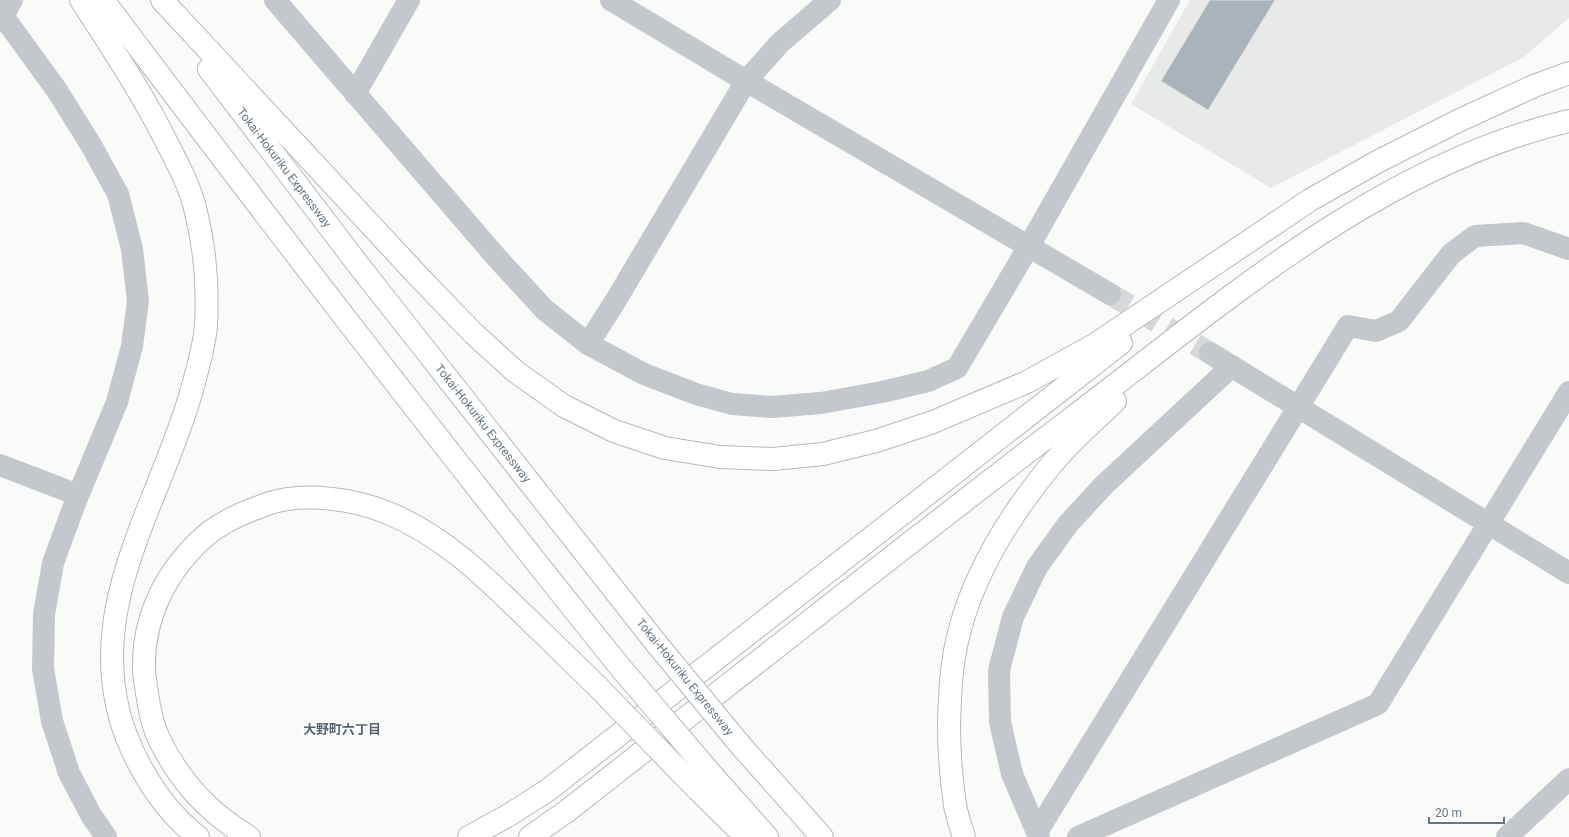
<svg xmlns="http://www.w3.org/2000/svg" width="1569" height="837" font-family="Roboto,'Noto Sans JP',sans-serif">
<rect width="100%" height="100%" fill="#fafaf8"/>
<path fill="#e8e9e9" d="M 1190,0 L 1569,0 L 1569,18 L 1524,57 L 1271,188 L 1131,104 Z"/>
<path fill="#aab3b9" stroke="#dcdcda" d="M 1210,0 L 1275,0 L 1208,110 L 1161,81 Z"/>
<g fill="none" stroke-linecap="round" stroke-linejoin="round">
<path stroke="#d5d9db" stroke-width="22" stroke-dasharray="22 11" stroke-linecap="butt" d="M 1110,294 L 1210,353"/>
<g stroke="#b4b9bd" stroke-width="24">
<g id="motorway">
<path d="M 81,0 C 112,48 143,94 168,145 C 179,166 191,189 196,212 C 205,248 208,289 206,326 C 204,348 197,371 191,393 C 158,508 79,614 127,738 C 143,777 165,811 198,837"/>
<path d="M 103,0 C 272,225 444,448 620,667"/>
<path d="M 162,0 L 420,278 L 473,333 L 516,372 L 564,406 L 614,431 L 665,448 L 720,457 L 773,459 L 823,454 L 876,441 L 933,422 L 1027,382 L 1096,344 L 1310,200 L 1377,162 L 1458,121 L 1534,86 L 1569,73"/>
<path id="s1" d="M 209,69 L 360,267 L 656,643"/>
<path d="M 742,747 L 822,837"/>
<path d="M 712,775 L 767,837"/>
<path d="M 696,788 L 746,837"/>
<path d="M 249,837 C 209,813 181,783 160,741 C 153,727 149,708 147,693 C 146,685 144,676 144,668 C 143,617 166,571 204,537 C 216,526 236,516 251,510 C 257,508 264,505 270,503 C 305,492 355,499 388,513 C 442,535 483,575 524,615 C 549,639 573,663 598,687"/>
<path d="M 469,837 L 509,815 L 548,790 L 1121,343"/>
<path d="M 530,837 L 567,811 C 735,680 903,547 1072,418 C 1222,304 1380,165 1569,121"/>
<path d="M 964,837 C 961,827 957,816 955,805 C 951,778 949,751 949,724 C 950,695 951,665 958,637 C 973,574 1010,515 1051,465 C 1070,442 1093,422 1115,401"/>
</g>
</g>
<path stroke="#c3c8cc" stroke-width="22" d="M 275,0 L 497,258 L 545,310 L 588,344 L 644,374 L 696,394 L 732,404 L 772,407 L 821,403 L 882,392 L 928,381 L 957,368 L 1029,246 L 1169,0
M 611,0 L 746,81 L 1110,294
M 0,12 L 56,89 L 91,145 L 118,194 L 132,249 L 138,301 L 132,346 L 117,402 L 75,503 L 53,563 L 44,614 L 43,669 L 52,721 L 69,773 L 91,815 L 106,837
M 355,94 L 409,0
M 588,344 L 616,300 L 746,81 L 780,43 L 830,0
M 1210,353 L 1569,573
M 0,465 L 78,495
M 1037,832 L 1348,326 L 1376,331 L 1399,321 L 1451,254 L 1475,236 L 1523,233 L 1569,249
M 1039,837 L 1012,774 L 1000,722 L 999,670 L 1013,617 L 1037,567 L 1068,524 L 1104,485 L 1232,366
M 1078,837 L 1378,704 L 1569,392"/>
<path stroke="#c3c8cc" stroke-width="22" d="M 0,21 L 12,0
M 1507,837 L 1569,779"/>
<use href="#motorway" stroke="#fff" stroke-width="22"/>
<g stroke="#b4b9bd" stroke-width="24" stroke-linecap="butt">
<path id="motorway-bridge" d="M 656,643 L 742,747
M 620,667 L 712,775
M 598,687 L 696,788"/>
</g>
<use href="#motorway-bridge" stroke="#fff" stroke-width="22"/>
</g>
<g text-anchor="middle" stroke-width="4" stroke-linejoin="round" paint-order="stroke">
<g font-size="12" fill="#657683" stroke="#fff">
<text dy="4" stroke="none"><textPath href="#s1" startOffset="124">Tokai-Hokuriku Expressway</textPath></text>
<text dy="4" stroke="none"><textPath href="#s1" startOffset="448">Tokai-Hokuriku Expressway</textPath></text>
<text transform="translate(685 677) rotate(51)" y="4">Tokai-Hokuriku Expressway</text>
</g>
<g font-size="13" font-weight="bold" fill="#57646e" stroke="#fff">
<text x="342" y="734">大野町六丁目</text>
</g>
</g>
<path d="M1429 817v6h75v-6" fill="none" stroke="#657683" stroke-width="2"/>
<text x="1435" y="817" font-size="12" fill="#657683" stroke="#ffffff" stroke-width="3" paint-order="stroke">20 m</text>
</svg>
